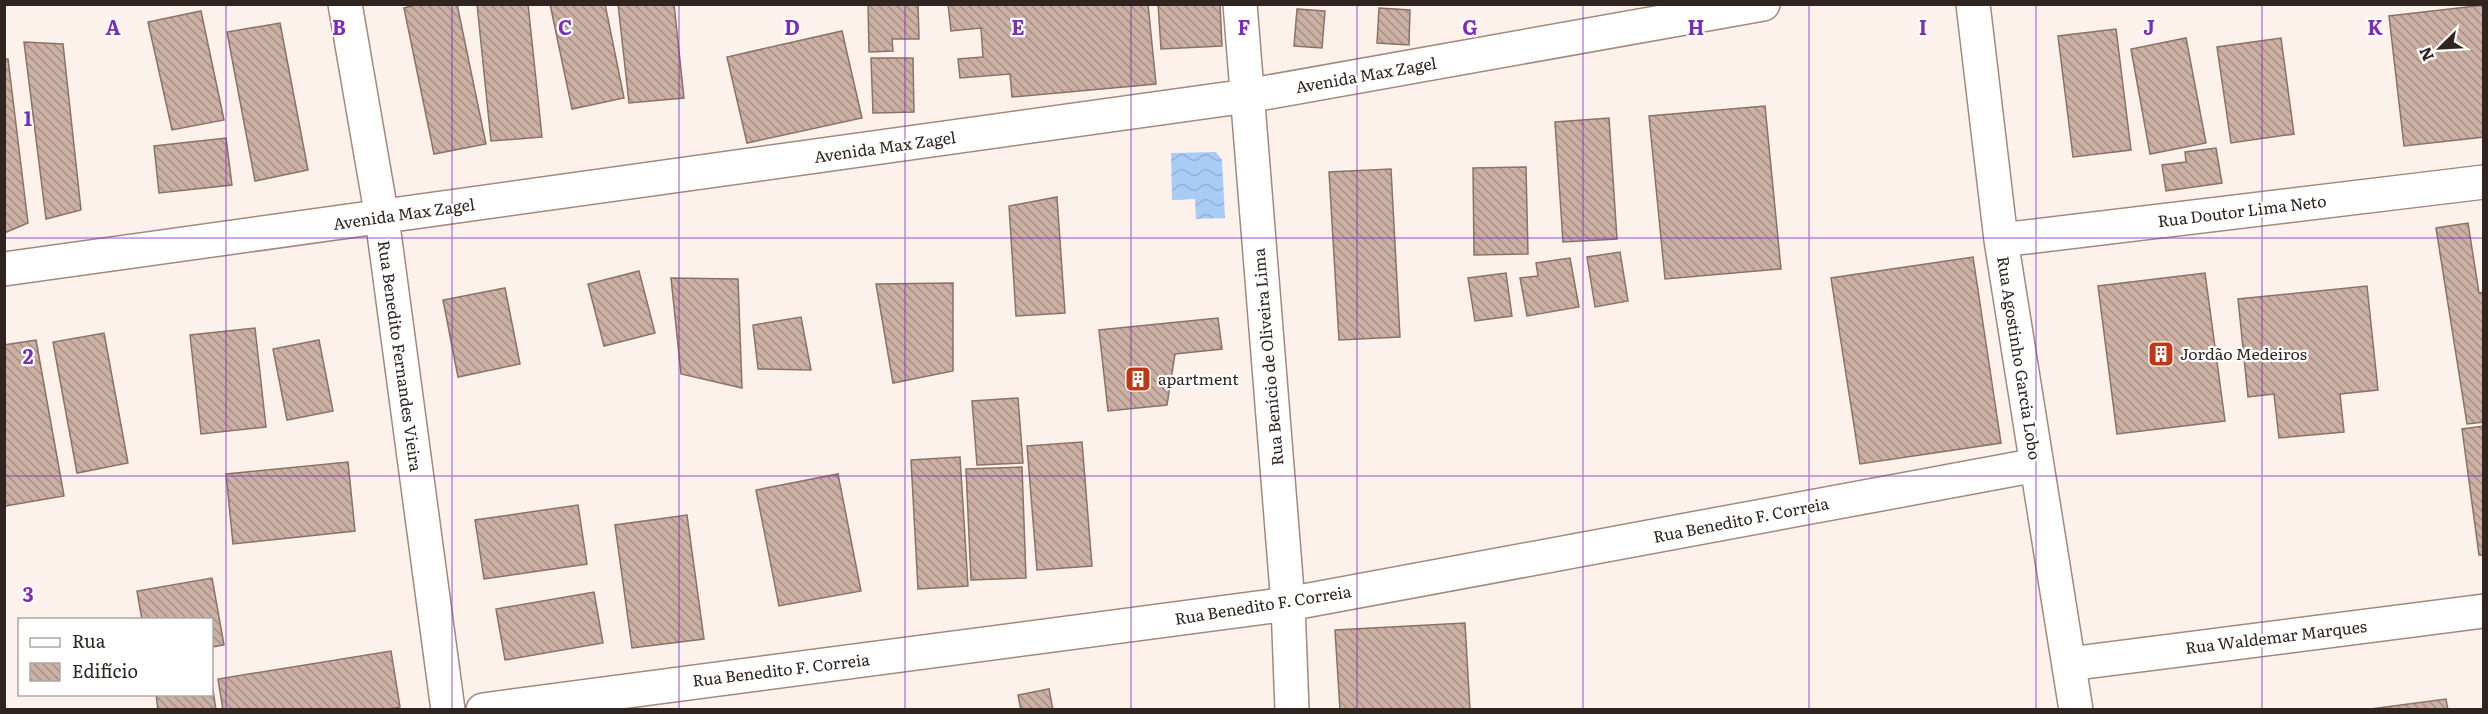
<svg xmlns="http://www.w3.org/2000/svg" width="2488" height="714" font-family="Literata,serif">
<defs>
<pattern id="water-waves" width="16" height="10" patternUnits="userSpaceOnUse" patternTransform="scale(1.5)"><rect width="16" height="10" fill="#a9ccf6"/><path d="M0 5q4-4 8 0t8 0" fill="none" stroke="#92afd2"/></pattern>
<pattern id="building-back-hatch" width="6" height="6" patternUnits="userSpaceOnUse" patternTransform="scale(1.5)"><rect width="6" height="6" fill="#cbb0a3"/><path d="M-1 5l2 2M0 0l6 6M5-1l2 2" fill="none" stroke="#a58f84"/></pattern>
</defs>
<rect width="100%" height="100%" fill="#fdf1ec"/>
<path fill="url(#water-waves)" d="M 1216,152 L 1222,160 L 1225,218 L 1196,219 L 1195,199 L 1172,200 L 1171,153 Z"/>
<path fill="url(#building-back-hatch)" stroke="#8b7267" stroke-width="1.5" d="M 418,4 L 457,4 L 486,144 L 434,154 L 404,8 Z
M 477,4 L 528,4 L 542,137 L 491,141 Z
M 550,4 L 605,4 L 624,98 L 572,109 Z
M 618,4 L 674,4 L 684,98 L 629,103 Z
M 868,4 L 918,4 L 919,39 L 892,39 L 893,51 L 869,52 Z
M 948,4 L 1148,4 L 1156,84 L 1012,97 L 1010,74 L 960,78 L 958,59 L 983,57 L 981,28 L 951,31 Z
M 1158,4 L 1220,4 L 1222,46 L 1161,49 Z
M 2484,5 L 2484,137 L 2404,146 L 2389,16 Z
M 1379,8 L 1410,10 L 1409,45 L 1377,43 Z
M 1297,9 L 1325,11 L 1322,48 L 1294,46 Z
M 201,11 L 224,120 L 172,130 L 148,22 Z
M 280,23 L 308,170 L 255,181 L 227,32 Z
M 2116,29 L 2131,150 L 2073,157 L 2058,36 Z
M 842,31 L 862,118 L 747,143 L 727,57 Z
M 2186,38 L 2206,143 L 2150,154 L 2131,49 Z
M 2281,38 L 2294,134 L 2231,143 L 2217,47 Z
M 24,42 L 63,44 L 81,210 L 46,219 Z
M 871,58 L 913,58 L 914,112 L 873,113 Z
M 4,59 L 8,59 L 28,223 L 4,233 Z
M 1765,106 L 1781,269 L 1665,279 L 1649,116 Z
M 1609,118 L 1617,239 L 1563,242 L 1555,122 Z
M 226,138 L 232,185 L 159,193 L 154,146 Z
M 2216,148 L 2222,183 L 2166,191 L 2162,165 L 2186,162 L 2185,152 Z
M 1526,167 L 1528,254 L 1474,255 L 1473,168 Z
M 1391,169 L 1400,337 L 1339,340 L 1329,172 Z
M 1057,197 L 1065,313 L 1016,316 L 1009,206 Z
M 2468,223 L 2479,293 L 2484,292 L 2484,422 L 2467,424 L 2436,228 Z
M 1620,252 L 1628,301 L 1595,307 L 1587,257 Z
M 1973,257 L 2001,443 L 1860,464 L 1831,278 Z
M 1570,258 L 1579,307 L 1527,316 L 1520,278 L 1538,276 L 1536,263 Z
M 639,271 L 655,333 L 604,346 L 588,284 Z
M 1506,273 L 1512,316 L 1475,321 L 1468,278 Z
M 2205,273 L 2225,421 L 2117,434 L 2098,286 Z
M 671,278 L 738,279 L 742,388 L 681,374 Z
M 953,283 L 953,371 L 893,383 L 876,284 Z
M 2367,286 L 2378,390 L 2340,394 L 2344,432 L 2279,438 L 2274,394 L 2248,397 L 2238,299 Z
M 505,288 L 520,364 L 458,377 L 443,300 Z
M 801,317 L 811,370 L 758,369 L 753,325 Z
M 1218,318 L 1222,349 L 1175,354 L 1167,405 L 1108,411 L 1099,330 Z
M 255,328 L 266,427 L 201,434 L 190,335 Z
M 104,333 L 128,463 L 77,473 L 53,342 Z
M 36,340 L 64,496 L 5,506 L 4,345 Z
M 319,340 L 333,411 L 287,420 L 273,349 Z
M 1018,398 L 1023,463 L 977,465 L 972,401 Z
M 2484,426 L 2484,555 L 2479,555 L 2462,429 Z
M 1082,442 L 1092,566 L 1037,570 L 1027,446 Z
M 960,457 L 968,586 L 918,589 L 911,460 Z
M 348,462 L 355,531 L 233,544 L 226,474 Z
M 1022,467 L 1026,578 L 971,580 L 966,469 Z
M 838,474 L 861,591 L 779,606 L 756,490 Z
M 578,505 L 587,564 L 484,579 L 475,520 Z
M 687,515 L 704,639 L 632,648 L 615,525 Z
M 212,578 L 224,645 L 212,647 L 212,620 L 142,620 L 137,591 Z
M 594,592 L 603,643 L 505,660 L 496,609 Z
M 1465,623 L 1470,710 L 1340,710 L 1335,630 Z
M 391,651 L 400,707 L 386,710 L 223,710 L 218,679 Z
M 212,683 L 216,710 L 158,710 L 156,694 L 212,694 Z
M 1049,689 L 1053,710 L 1021,710 L 1018,695 Z
M 2446,699 L 2448,710 L 2371,710 L 2371,709 Z"/>
<g fill="none" stroke-linecap="round" stroke-linejoin="round">
<g stroke="#a3897d" stroke-width="36">
<path id="minor" d="M 345,4 L 382,218 L 448,710
M 1240,4 L 1288,604 L 1292,710
M 1973,4 L 2001,240 L 2076,710
M 2001,240 L 2484,182
M 4,269 L 1247,96 L 1763,4
M 2069,664 L 2484,611
M 483,710 L 1288,604 L 2037,465"/>
</g>
<use href="#minor" stroke="#fff" stroke-width="33"/>
</g>
<path fill="none" stroke="#7b2cbf" stroke-width="1.5" stroke-opacity="0.55" d="M 226,4 L 226,710M 452,4 L 452,710M 679,4 L 679,710M 905,4 L 905,710M 1131,4 L 1131,710M 1357,4 L 1357,710M 1583,4 L 1583,710M 1809,4 L 1809,710M 2036,4 L 2036,710M 2262,4 L 2262,710M 4,238 L 2484,238M 4,476 L 2484,476"/>
<defs>
<g id="building-square" transform="scale(1.35)"><rect x="-9" y="-9" width="18" height="18" rx="4" fill="#c13714" stroke="#fff"/><path d="M-4-6H4V6H1V3H-1V6H-4ZM-2.5-4.3h1.7v1.8h-1.7ZM.8-4.3h1.7v1.8H.8ZM-2.5-1h1.7V.8h-1.7ZM.8-1h1.7V.8H.8Z" fill="#fff"/></g>
</defs>
<g fill-rule="evenodd">
<use href="#building-square" x="2161" y="354"/>
<use href="#building-square" x="1138" y="379"/>
</g>
<g text-anchor="middle" stroke-width="4.5" stroke-linejoin="round" paint-order="stroke">
<g font-size="16" fill="#2f241f" stroke="#fff">
<text transform="translate(1366 75) rotate(-10)" y="6">Avenida Max Zagel</text>
<text transform="translate(885 147) rotate(-8)" y="6">Avenida Max Zagel</text>
<text transform="translate(2242 211) rotate(-7)" y="6">Rua Doutor Lima Neto</text>
<text transform="translate(404 214) rotate(-8)" y="6">Avenida Max Zagel</text>
<text transform="translate(400 356) rotate(82)" y="6">Rua Benedito Fernandes Vieira</text>
<text transform="translate(1268 357) rotate(-95)" y="6">Rua Benício de Oliveira Lima</text>
<text transform="translate(2019 358) rotate(81)" y="6">Rua Agostinho Garcia Lobo</text>
<text transform="translate(1741 520) rotate(-11)" y="6">Rua Benedito F. Correia</text>
<text transform="translate(1263 605) rotate(-9)" y="6">Rua Benedito F. Correia</text>
<text transform="translate(2276 637) rotate(-7)" y="6">Rua Waldemar Marques</text>
<text transform="translate(781 670) rotate(-7)" y="6">Rua Benedito F. Correia</text>
</g>
<g font-size="16" fill="#2f241f" stroke="#fff" text-anchor="start">
<text x="2180" y="360">Jordão Medeiros</text>
<text x="1158" y="385">apartment</text>
</g>
</g>
<g font-size="20" text-anchor="middle" font-weight="bold" fill="#7b2cbf" stroke="#fff" stroke-width="4.5" stroke-linejoin="round" paint-order="stroke">
<text x="113" y="35">A</text>
<text x="339" y="35">B</text>
<text x="565" y="35">C</text>
<text x="792" y="35">D</text>
<text x="1018" y="35">E</text>
<text x="1244" y="35">F</text>
<text x="1470" y="35">G</text>
<text x="1696" y="35">H</text>
<text x="1923" y="35">I</text>
<text x="2149" y="35">J</text>
<text x="2375" y="35">K</text>
<text x="28" y="126">1</text>
<text x="28" y="364">2</text>
<text x="28" y="602">3</text>
</g>
<rect width="2488" height="714" fill="none" stroke="#2f241f" stroke-width="12"/>
<rect x="18" y="618" width="195" height="78" fill="#ffffff" stroke="#aca7a5" stroke-width="1.5"/>
<rect x="30" y="638" width="30" height="9" fill="#ffffff" stroke="#aca7a5" stroke-width="1.5"/>
<text x="72" y="648" font-size="18" fill="#2f241f">Rua</text>
<rect x="30" y="663" width="30" height="18" fill="url(#building-back-hatch)" stroke="#aca7a5" stroke-width="1.5"/>
<text x="72" y="678" font-size="18" fill="#2f241f">Edifício</text>
<g transform="translate(2440 48) rotate(246)" stroke="#ffffff" stroke-width="4.5" paint-order="stroke">
<path d="M0-4.5L10 22L0 15L-10 22Z" fill="#2f241f"/>
<text y="-9" font-size="16" font-weight="bold" text-anchor="middle" fill="#2f241f">N</text>
</g>
</svg>
